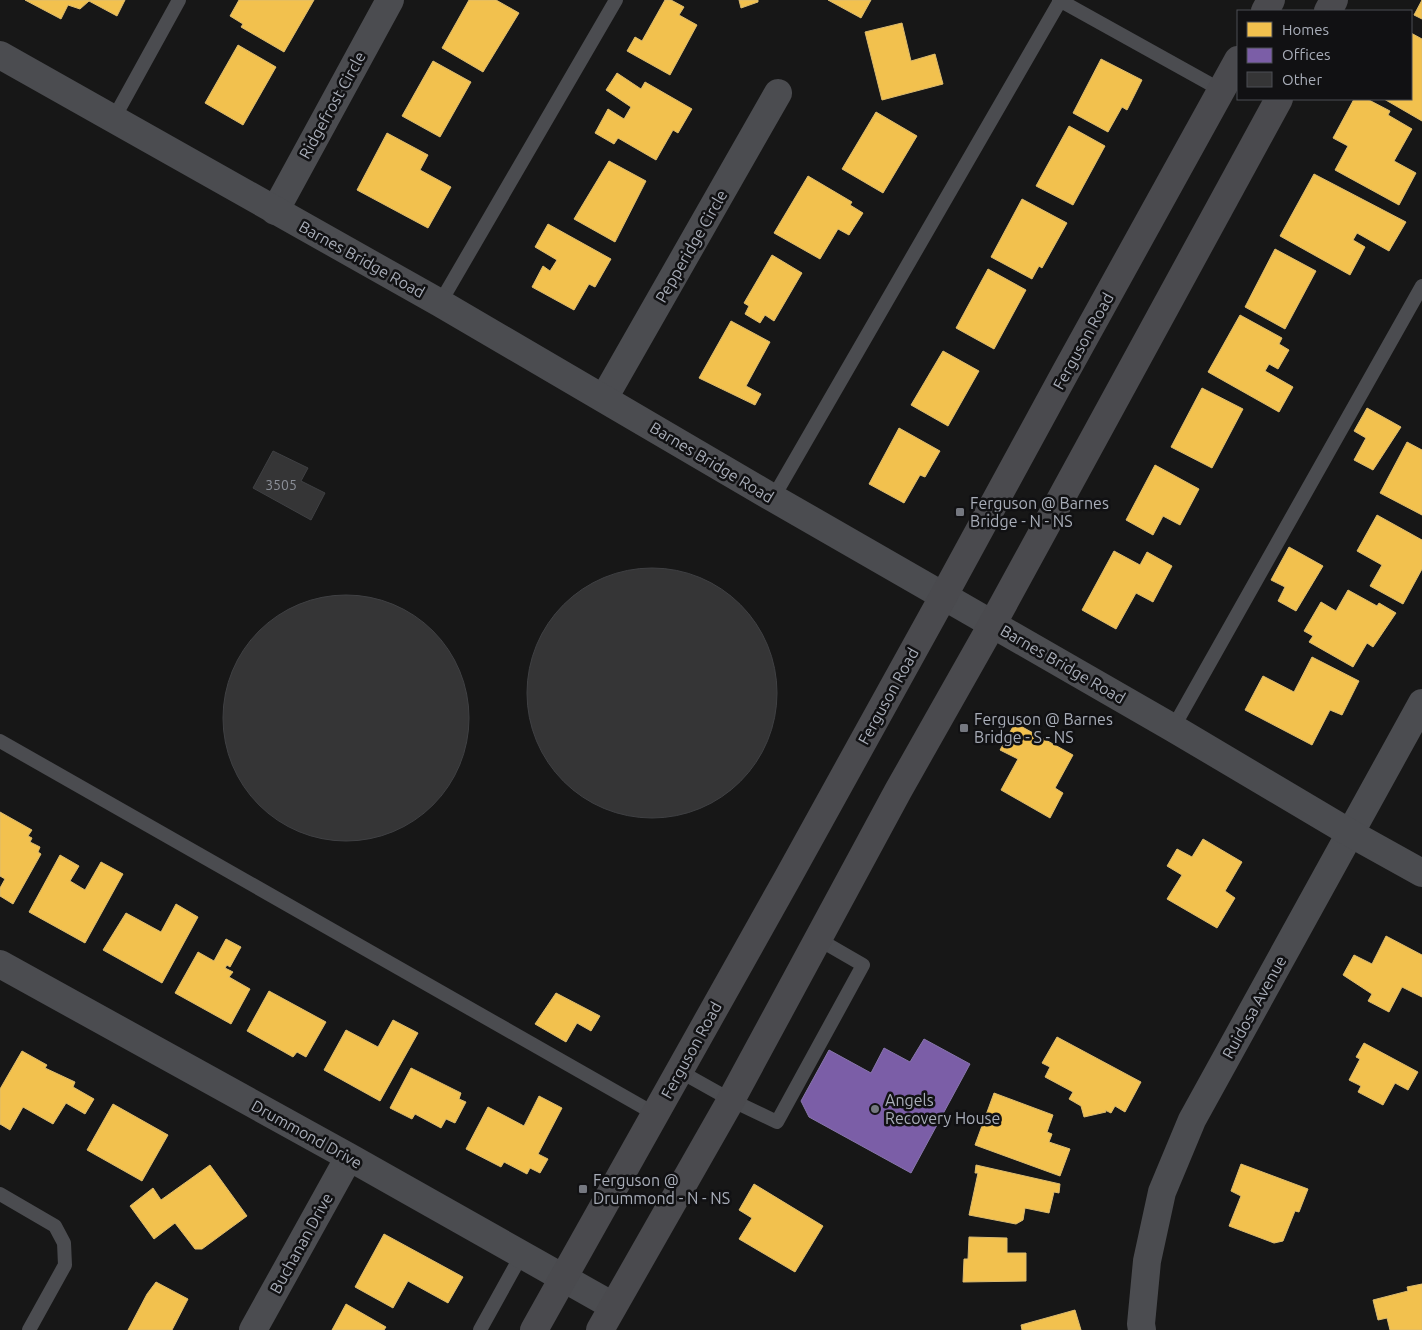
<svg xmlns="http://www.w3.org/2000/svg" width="1422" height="1330" font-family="Ubuntu,sans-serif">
<rect width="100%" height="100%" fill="#171717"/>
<path fill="#f2c14e" stroke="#dcbb6e" d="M 25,0 L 125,0 L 117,16 L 89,1 L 80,9 L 68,5 L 61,19 Z
M 239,0 L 314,0 L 284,52 L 241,27 L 243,24 L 230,16 Z
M 469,0 L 496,0 L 519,13 L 483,72 L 442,48 Z
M 665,0 L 671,0 L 684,7 L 679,15 L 697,25 L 670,75 L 627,51 L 635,37 L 642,41 Z
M 739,0 L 758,0 L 758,2 L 741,8 Z
M 828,0 L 871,0 L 861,18 Z
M 1422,0 L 1422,19 L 1414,15 Z
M 902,23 L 911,61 L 935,54 L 943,84 L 882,100 L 865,32 Z
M 1411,33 L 1422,39 L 1422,121 L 1384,99 L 1411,99 Z
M 238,45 L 276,67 L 243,125 L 205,103 Z
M 1101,59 L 1142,80 L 1127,110 L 1122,107 L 1108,132 L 1073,113 Z
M 433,61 L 471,82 L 440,137 L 402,116 Z
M 617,73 L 641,89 L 645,82 L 692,109 L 678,133 L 673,130 L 656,160 L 618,138 L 614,144 L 595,133 L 608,109 L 624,119 L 631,107 L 606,90 Z
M 1354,99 L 1367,99 L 1390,111 L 1388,115 L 1412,129 L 1394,161 L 1416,173 L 1399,205 L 1335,170 L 1348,146 L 1333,138 Z
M 876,112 L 917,136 L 883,193 L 842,169 Z
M 1069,126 L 1105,146 L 1073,205 L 1036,186 Z
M 387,133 L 428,155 L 420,170 L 451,187 L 428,228 L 357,190 Z
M 609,161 L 646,181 L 615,242 L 574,219 Z
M 1314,174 L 1406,222 L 1389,251 L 1357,233 L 1353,240 L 1365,247 L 1350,275 L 1280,236 Z
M 808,176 L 852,202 L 850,205 L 863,213 L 849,235 L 838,229 L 820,259 L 774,233 Z
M 1022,199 L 1067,223 L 1042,268 L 1039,266 L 1032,279 L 991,257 Z
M 548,224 L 611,259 L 595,287 L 589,284 L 574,310 L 532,287 L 543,266 L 550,271 L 557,260 L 535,247 Z
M 1275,249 L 1316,271 L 1285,329 L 1245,307 Z
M 772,255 L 802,273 L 774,321 L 765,315 L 760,323 L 745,314 L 749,306 L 744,303 Z
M 988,269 L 1026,290 L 994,349 L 956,328 Z
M 1240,315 L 1282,338 L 1279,344 L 1289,350 L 1278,369 L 1269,364 L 1265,371 L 1293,387 L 1279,412 L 1208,372 Z
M 731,321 L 770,342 L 746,386 L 761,394 L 755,405 L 699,378 Z
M 943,351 L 979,371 L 948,426 L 911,405 Z
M 1202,388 L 1243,409 L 1212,468 L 1171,447 Z
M 1367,408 L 1401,427 L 1373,470 L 1354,460 L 1366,438 L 1354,431 Z
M 899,428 L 940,451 L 925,477 L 920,475 L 904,503 L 869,484 Z
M 1407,442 L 1422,450 L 1422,515 L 1380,493 Z
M 1155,465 L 1199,489 L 1180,525 L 1163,516 L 1153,535 L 1126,520 Z
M 1377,515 L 1422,540 L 1422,569 L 1403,604 L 1370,586 L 1382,565 L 1357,551 Z
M 1289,547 L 1323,566 L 1296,611 L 1278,601 L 1285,587 L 1271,580 Z
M 1114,551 L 1140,565 L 1147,552 L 1172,566 L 1153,602 L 1136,593 L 1116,629 L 1082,610 Z
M 1348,590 L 1377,606 L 1379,603 L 1396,613 L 1373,647 L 1367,643 L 1353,667 L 1309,642 L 1313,636 L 1304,631 L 1321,602 L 1336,611 Z
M 1312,657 L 1359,681 L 1342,715 L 1330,710 L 1312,745 L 1245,710 L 1263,676 L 1294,692 Z
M 1015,723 L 1073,755 L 1055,788 L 1063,793 L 1050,818 L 1001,790 L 1018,759 L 1000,750 Z
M 0,812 L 32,830 L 28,836 L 32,838 L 30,842 L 40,847 L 38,852 L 41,854 L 13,904 L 0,896 L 0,888 L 5,879 L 0,876 Z
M 1203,839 L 1242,862 L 1225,891 L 1235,898 L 1217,928 L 1167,899 L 1182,875 L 1167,866 L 1177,849 L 1192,857 Z
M 60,855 L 79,866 L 70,881 L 85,890 L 101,862 L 123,874 L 85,943 L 29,912 Z
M 176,904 L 198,917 L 162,983 L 103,950 L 126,913 L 161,932 Z
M 1386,936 L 1422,955 L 1422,997 L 1402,987 L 1389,1012 L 1368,1001 L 1372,994 L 1343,975 L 1354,955 L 1372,964 Z
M 226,939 L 241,947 L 230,967 L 227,965 L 225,968 L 233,972 L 229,977 L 250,989 L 231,1024 L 175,993 L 198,952 L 214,961 Z
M 269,991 L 326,1022 L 306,1057 L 297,1052 L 293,1057 L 247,1031 Z
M 556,993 L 600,1016 L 591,1031 L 577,1023 L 566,1042 L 535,1024 Z
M 393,1020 L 418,1033 L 380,1101 L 324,1070 L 346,1030 L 378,1047 Z
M 1057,1037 L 1141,1082 L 1125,1112 L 1115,1106 L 1111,1113 L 1105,1110 L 1106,1112 L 1084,1117 L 1081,1106 L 1069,1099 L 1073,1092 L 1045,1077 L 1050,1067 L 1042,1063 Z
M 1364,1043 L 1418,1072 L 1408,1090 L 1395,1083 L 1383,1105 L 1358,1092 L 1361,1086 L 1349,1080 L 1360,1059 L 1356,1057 Z
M 22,1051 L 47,1065 L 45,1068 L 75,1082 L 73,1087 L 94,1099 L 85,1114 L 66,1103 L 53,1124 L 23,1107 L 10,1130 L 0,1124 L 0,1089 Z
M 411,1068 L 461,1093 L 459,1099 L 466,1102 L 455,1123 L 446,1119 L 441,1128 L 415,1114 L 412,1119 L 390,1108 Z
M 994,1093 L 1053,1115 L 1047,1132 L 1052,1134 L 1049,1142 L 1070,1149 L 1060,1176 L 975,1145 Z
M 539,1096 L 562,1108 L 538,1154 L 548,1159 L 540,1173 L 530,1168 L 527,1174 L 504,1162 L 501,1167 L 466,1149 L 488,1107 L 524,1126 Z
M 113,1104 L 168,1135 L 142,1181 L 87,1150 Z
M 1241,1164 L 1308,1189 L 1299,1212 L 1295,1211 L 1283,1241 L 1274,1243 L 1229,1226 L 1241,1196 L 1231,1191 Z
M 210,1165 L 247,1216 L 202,1249 L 195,1249 L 175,1223 L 154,1239 L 130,1206 L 153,1188 L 161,1200 Z
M 976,1165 L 1060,1184 L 1059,1193 L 1054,1192 L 1049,1213 L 1025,1208 L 1023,1220 L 1016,1224 L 969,1215 L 978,1173 L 975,1173 Z
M 754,1184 L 823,1226 L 795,1272 L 739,1239 L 752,1218 L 739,1210 Z
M 384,1234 L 463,1277 L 448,1303 L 408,1281 L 393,1308 L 355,1287 Z
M 969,1237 L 1007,1238 L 1007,1253 L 1026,1253 L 1026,1281 L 963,1282 L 964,1259 L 968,1259 Z
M 156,1282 L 188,1299 L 172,1330 L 128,1330 L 147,1294 Z
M 1422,1284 L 1422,1330 L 1390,1330 L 1387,1318 L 1378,1320 L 1373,1300 L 1408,1291 L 1407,1287 Z
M 346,1304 L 386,1327 L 384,1330 L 332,1330 Z
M 1075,1310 L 1081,1330 L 1022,1330 L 1021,1325 Z"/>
<path fill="#7b5ea7" stroke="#8876ac" d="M 924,1039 L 970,1064 L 911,1173 L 809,1117 L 801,1101 L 829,1050 L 871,1073 L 884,1048 L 910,1062 Z"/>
<path fill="#353536" stroke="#3f4043" d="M 273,451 L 308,468 L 301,481 L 325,493 L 311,520 L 253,488 Z
M527 693a125 125 0 1 1 250 0a125 125 0 1 1-250 0Z
M223 718a123 123 0 1 1 246 0a123 123 0 1 1-246 0Z"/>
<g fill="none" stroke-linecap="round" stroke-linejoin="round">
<path stroke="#4b4c50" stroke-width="14" d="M 1059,0 L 1221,90
M 114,118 L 179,0
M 440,303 L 616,0
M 773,498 L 1060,1
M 1173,728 L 1422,286
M 0,741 L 655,1114
M 681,1072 L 731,1100 L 777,1122 L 863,965 L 818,939
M 0,1194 L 55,1226 L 64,1243 L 65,1265 L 29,1330
M 480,1330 L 522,1254"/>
<path stroke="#4b4c50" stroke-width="28" d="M 275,211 L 390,0
M 604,398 L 778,93
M 0,964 L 349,1157 L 613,1306
M 253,1330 L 349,1157
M 1142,1330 L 1141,1324 L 1147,1261 L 1162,1192 L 1192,1120 L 1422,703"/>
<path stroke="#4b4c50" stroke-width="28" d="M 0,55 L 440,303 L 773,498 L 1173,728 L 1350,833 L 1422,873"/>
<path stroke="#4a4a4e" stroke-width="28" d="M 1265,11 L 1271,0
M 1328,11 L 1334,0
M 534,1330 C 672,1087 808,842 943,597 C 984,523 1024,448 1065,373 C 1122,268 1180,164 1238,60
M 600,1330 L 731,1100 L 898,791 L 993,623 L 1279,99"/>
</g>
<g fill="#757880" stroke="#111113" stroke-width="2">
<rect x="955" y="507" width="10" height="10" rx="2.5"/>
<rect x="959" y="723" width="10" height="10" rx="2.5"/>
<circle cx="875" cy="1109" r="5"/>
<rect x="578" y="1184" width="10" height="10" rx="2.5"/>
</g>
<g text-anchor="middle" stroke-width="5" stroke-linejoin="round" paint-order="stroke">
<g font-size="14" fill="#8b8f98">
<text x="281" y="490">3505</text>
</g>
<g font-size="16" fill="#a8adb8" stroke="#111113">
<text transform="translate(332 105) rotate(-61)" y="6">Ridgefrost Circle</text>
<text transform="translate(691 246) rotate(-60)" y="6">Pepperidge Circle</text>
<text transform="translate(362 259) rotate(29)" y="6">Barnes Bridge Road</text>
<text transform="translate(1083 341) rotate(-61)" y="6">Ferguson Road</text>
<text transform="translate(712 462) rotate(31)" y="6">Barnes Bridge Road</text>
<text transform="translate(1063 664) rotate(30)" y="6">Barnes Bridge Road</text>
<text transform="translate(888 696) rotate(-61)" y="6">Ferguson Road</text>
<text transform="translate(1254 1007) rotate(-61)" y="6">Ruidosa Avenue</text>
<text transform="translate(691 1050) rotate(-61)" y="6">Ferguson Road</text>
<text transform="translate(307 1134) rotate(29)" y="6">Drummond Drive</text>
<text transform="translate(301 1243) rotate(-61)" y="6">Buchanan Drive</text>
</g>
<g font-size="16" fill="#a8adb8" stroke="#111113" text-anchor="start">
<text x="970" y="509">Ferguson @ Barnes<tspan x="970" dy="18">Bridge - N - NS</tspan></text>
<text x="974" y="725">Ferguson @ Barnes<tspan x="974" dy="18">Bridge - S - NS</tspan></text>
<text x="885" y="1106">Angels<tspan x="885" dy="18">Recovery House</tspan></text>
<text x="593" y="1186">Ferguson @<tspan x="593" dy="18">Drummond - N - NS</tspan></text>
</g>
</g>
<rect x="1237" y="10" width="175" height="90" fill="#111113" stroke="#4d4f55"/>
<rect x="1247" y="22" width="25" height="15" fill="#f2c14e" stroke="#4d4f55"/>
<text x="1282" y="35" font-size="15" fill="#a8adb8">Homes</text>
<rect x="1247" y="48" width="25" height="15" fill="#7b5ea7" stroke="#4d4f55"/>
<text x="1282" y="60" font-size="15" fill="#a8adb8">Offices</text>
<rect x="1247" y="72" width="25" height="15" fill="#353536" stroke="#4d4f55"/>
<text x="1282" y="85" font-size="15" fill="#a8adb8">Other</text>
</svg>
